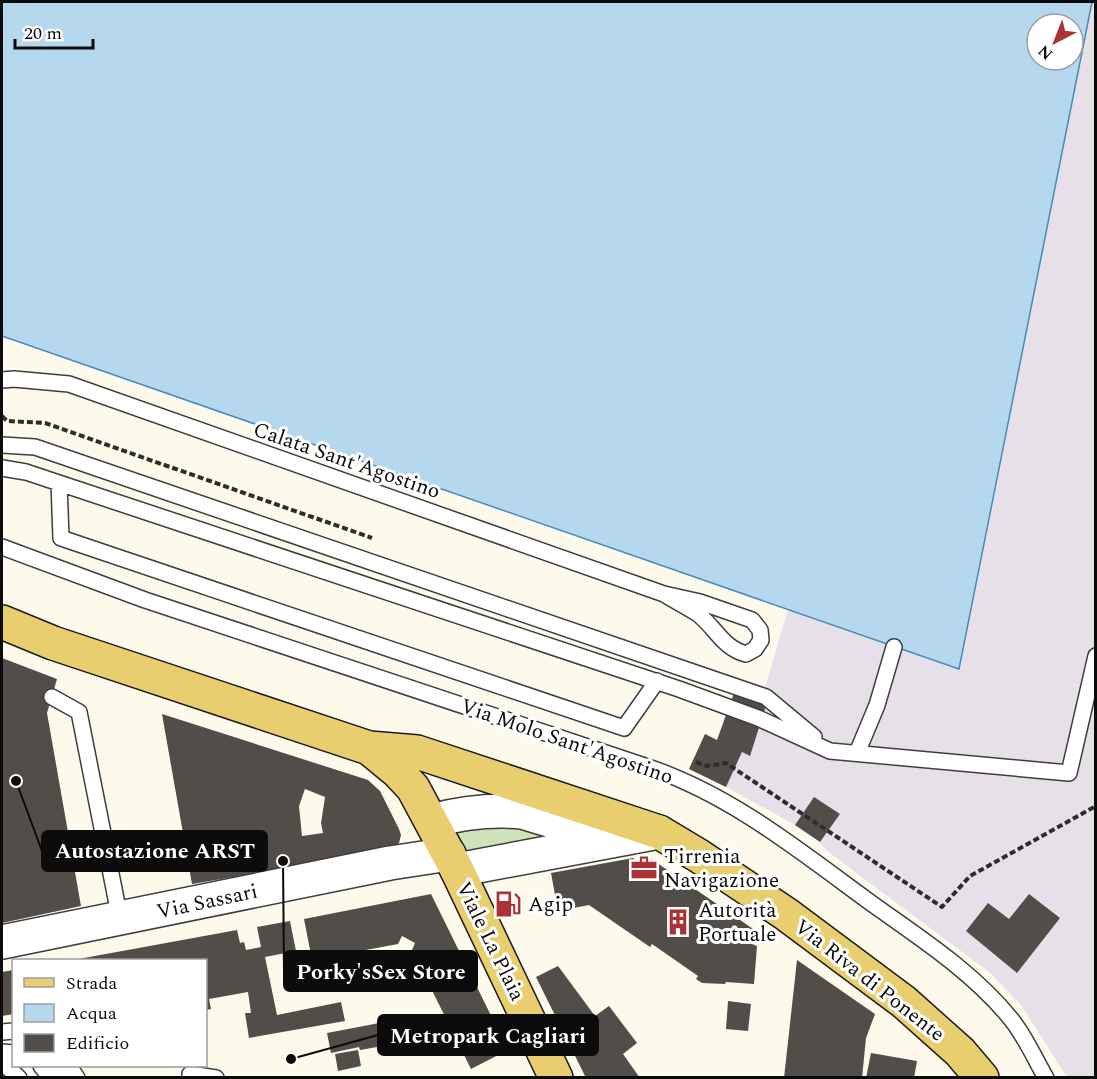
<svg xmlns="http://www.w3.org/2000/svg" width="1097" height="1079" font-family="Spectral,serif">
<rect width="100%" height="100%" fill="#fdfaeb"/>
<path fill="#e8e0e9" d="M 1092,2 L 1095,2 L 1095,1077 L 1067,1077 L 1021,1005 L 989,972 L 827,851 L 820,842 L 795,825 L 726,787 L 689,769 L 705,734 L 717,740 L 738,682 L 764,691 L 788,609 L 959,669 Z"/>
<path fill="#cee3b9" d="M 511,826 L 559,841 L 468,858 L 454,832 Z"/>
<path fill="#b5d8ef" stroke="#458abd" stroke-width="1.5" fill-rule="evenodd" d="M 2,2 L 1092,2 L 959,669 L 2,336 ZM 1037,24 L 1073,24 L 1073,60 L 1037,60 Z"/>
<path fill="#524d49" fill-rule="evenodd" d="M 2,658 L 57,679 L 47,713 L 81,906 L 2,923 Z
M 738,682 L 770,693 L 750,756 L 742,752 L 726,787 L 689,769 L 705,734 L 717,740 Z
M 162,714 L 368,780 L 380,791 L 399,829 L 401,835 L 399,843 L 389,851 L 192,884 ZM 305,789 L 325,797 L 321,823 L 323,833 L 302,836 L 299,806 Z
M 814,797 L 840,814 L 820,842 L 795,825 Z
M 647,856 L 759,933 L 752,944 L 757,946 L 754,984 L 726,982 L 725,984 L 702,983 L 696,979 L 698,976 L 652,944 L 650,947 L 589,905 L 558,911 L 551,873 L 633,858 L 641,864 Z
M 431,894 L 508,1050 L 471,1069 L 412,950 L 415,943 L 402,936 L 398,944 L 312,960 L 304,919 Z
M 1029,894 L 1060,918 L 1017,973 L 966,931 L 988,903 L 1009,919 Z
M 290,921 L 296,951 L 265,957 L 277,1015 L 341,1002 L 345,1021 L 249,1038 L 245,1013 L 251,1013 L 248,992 L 209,999 L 211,1009 L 206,1010 L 206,960 L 73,960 L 237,930 L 240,943 L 244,942 L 246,950 L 261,947 L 257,927 Z
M 797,960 L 875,1014 L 866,1038 L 862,1078 L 784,1078 Z
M 558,966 L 595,1016 L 609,1006 L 637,1043 L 623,1054 L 640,1078 L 586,1078 L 536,977 Z
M 14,970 L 14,1014 L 2,1016 L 2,972 Z
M 728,1001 L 751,1004 L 748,1031 L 726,1029 Z
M 416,1016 L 424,1032 L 428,1051 L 403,1055 L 400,1043 L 360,1050 L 359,1047 L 331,1053 L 327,1033 Z
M 358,1050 L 361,1066 L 338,1071 L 335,1054 Z
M 871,1053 L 917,1061 L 914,1078 L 866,1078 Z"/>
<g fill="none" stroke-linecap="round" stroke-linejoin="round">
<g stroke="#3e3e3e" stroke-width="18">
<path id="service" d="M 2,380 L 14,379 L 69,384 L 664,594 L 700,602 L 752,620 L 760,630 L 761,640 L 755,649 L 746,654 C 723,648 716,628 698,614 C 687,607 675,601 664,594
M 2,445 L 35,447 L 766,697 L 814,737
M 2,468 L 26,472 L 59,483 L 679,689 L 758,718 L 830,751 L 1069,773 L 1096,656
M 59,483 L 61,538 L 624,728 L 657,681
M 2,547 L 145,600 L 651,768 C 734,797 801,852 871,903 C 920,938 973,972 1011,1019 C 1025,1036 1035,1059 1046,1078
M 52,697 L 79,712 L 120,919
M 857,753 L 877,705 L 894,647
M 2,1032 L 14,1031
M 2,1052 L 14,1053
M 2,1062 L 19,1078
M 41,1066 L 51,1078
M 57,1066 L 65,1078
M 69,1066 L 77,1078
M 190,1078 L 190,1074 L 216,1078"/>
</g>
<g stroke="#3e3e3e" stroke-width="36">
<path id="tertiary" d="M 431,821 C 461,813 491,809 522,812 L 608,838
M 457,870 L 659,832
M 2,942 L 390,863 L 449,854"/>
</g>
<g stroke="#1c1c1c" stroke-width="36">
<path id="primary" d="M 2,622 L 53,643 L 369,748 L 417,752 L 659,832 L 699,856 L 786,914 L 904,1002 L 960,1052 L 982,1078
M 369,748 L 397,771 L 413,788 L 457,870 L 556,1078"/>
</g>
<path stroke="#2d2d2d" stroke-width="4" stroke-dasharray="6 3" stroke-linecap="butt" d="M 2,416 L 7,421 L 45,423 L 372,538
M 696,762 L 707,766 L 726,763 L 942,907 L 970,876 L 1096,806"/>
<use href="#service" stroke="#fff" stroke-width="15"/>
<use href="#tertiary" stroke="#fff" stroke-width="33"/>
<use href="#primary" stroke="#e9ce6f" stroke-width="33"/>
</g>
<defs>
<g id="office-bare" transform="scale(2.07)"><path d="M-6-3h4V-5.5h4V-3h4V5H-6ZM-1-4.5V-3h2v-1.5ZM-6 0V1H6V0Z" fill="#ab3336" stroke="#fff" stroke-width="2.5" paint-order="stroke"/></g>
<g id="fuel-bare" transform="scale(2.07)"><path d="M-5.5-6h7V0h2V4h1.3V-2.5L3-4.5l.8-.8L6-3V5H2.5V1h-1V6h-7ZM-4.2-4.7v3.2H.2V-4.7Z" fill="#ab3336" stroke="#fff" stroke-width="2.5" paint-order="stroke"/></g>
<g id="building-bare" transform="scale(2.07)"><path d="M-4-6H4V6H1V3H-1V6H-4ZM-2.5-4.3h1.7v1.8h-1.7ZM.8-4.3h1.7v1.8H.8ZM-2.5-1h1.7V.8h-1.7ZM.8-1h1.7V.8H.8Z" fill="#ab3336" stroke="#fff" stroke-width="2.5" paint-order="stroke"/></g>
</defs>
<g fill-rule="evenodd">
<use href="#office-bare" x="644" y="868"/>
<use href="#fuel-bare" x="508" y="904"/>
<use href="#building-bare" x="678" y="922"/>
</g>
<g text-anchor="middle" stroke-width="6" stroke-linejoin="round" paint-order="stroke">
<g font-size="21" fill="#0b0b0b" stroke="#fff">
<text transform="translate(347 460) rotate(19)" y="7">Calata Sant'Agostino</text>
<text transform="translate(567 741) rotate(19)" y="7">Via Molo Sant'Agostino</text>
<text transform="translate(207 901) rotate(-12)" y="7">Via Sassari</text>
<text transform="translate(491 941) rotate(64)" y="7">Viale La Plaia</text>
<text transform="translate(870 980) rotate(38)" y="7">Via Riva di Ponente</text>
</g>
<g font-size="21" fill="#0b0b0b" stroke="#fff" text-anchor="start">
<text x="664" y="863">Tirrenia<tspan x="664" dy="24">Navigazione</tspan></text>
<text x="528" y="911">Agip</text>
<text x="698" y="917">Autorità<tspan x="698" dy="24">Portuale</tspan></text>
</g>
</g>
<path fill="none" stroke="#0b0b0b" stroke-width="2" d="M16 781L42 851M283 861L284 971M291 1059L378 1035"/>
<g fill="#0b0b0b" stroke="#fff" stroke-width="2">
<circle cx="16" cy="781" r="6"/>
<circle cx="283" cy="861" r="6"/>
<circle cx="291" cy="1059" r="6"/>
</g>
<g fill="#0b0b0b" stroke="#0b0b0b" stroke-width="2">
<rect x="42" y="831" width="225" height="40" rx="6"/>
<rect x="284" y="951" width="193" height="40" rx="6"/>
<rect x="378" y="1015" width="220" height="40" rx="6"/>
</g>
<g font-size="22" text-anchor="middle" font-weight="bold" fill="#fff">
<text x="155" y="858">Autostazione ARST</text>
<text x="381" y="979">Porky'sSex Store</text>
<text x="488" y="1043">Metropark Cagliari</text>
</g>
<rect width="1097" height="1079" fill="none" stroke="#0b0b0b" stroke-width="6"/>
<rect x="12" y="959" width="195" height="108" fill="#ffffff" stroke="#9d9d9d" stroke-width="1.5"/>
<rect x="24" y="978" width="30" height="9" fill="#e9ce6f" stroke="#9d9d9d" stroke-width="1.5"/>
<text x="66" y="989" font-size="18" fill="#0b0b0b">Strada</text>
<rect x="24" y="1004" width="30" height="18" fill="#b5d8ef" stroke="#9d9d9d" stroke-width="1.5"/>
<text x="66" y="1019" font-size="18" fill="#0b0b0b">Acqua</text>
<rect x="24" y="1034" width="30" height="18" fill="#524d49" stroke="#9d9d9d" stroke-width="1.5"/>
<text x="66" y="1049" font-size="18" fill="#0b0b0b">Edificio</text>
<g transform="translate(1055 42) rotate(222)"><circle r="28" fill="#ffffff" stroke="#9d9d9d" stroke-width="1.5"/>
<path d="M0-4.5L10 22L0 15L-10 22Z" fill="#ab3336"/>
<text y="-9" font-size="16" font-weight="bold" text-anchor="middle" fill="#0b0b0b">N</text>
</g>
<path d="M15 39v9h78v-9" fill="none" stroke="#0b0b0b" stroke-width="3"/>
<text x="24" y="39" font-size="18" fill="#0b0b0b" stroke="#ffffff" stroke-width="4.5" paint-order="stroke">20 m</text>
</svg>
